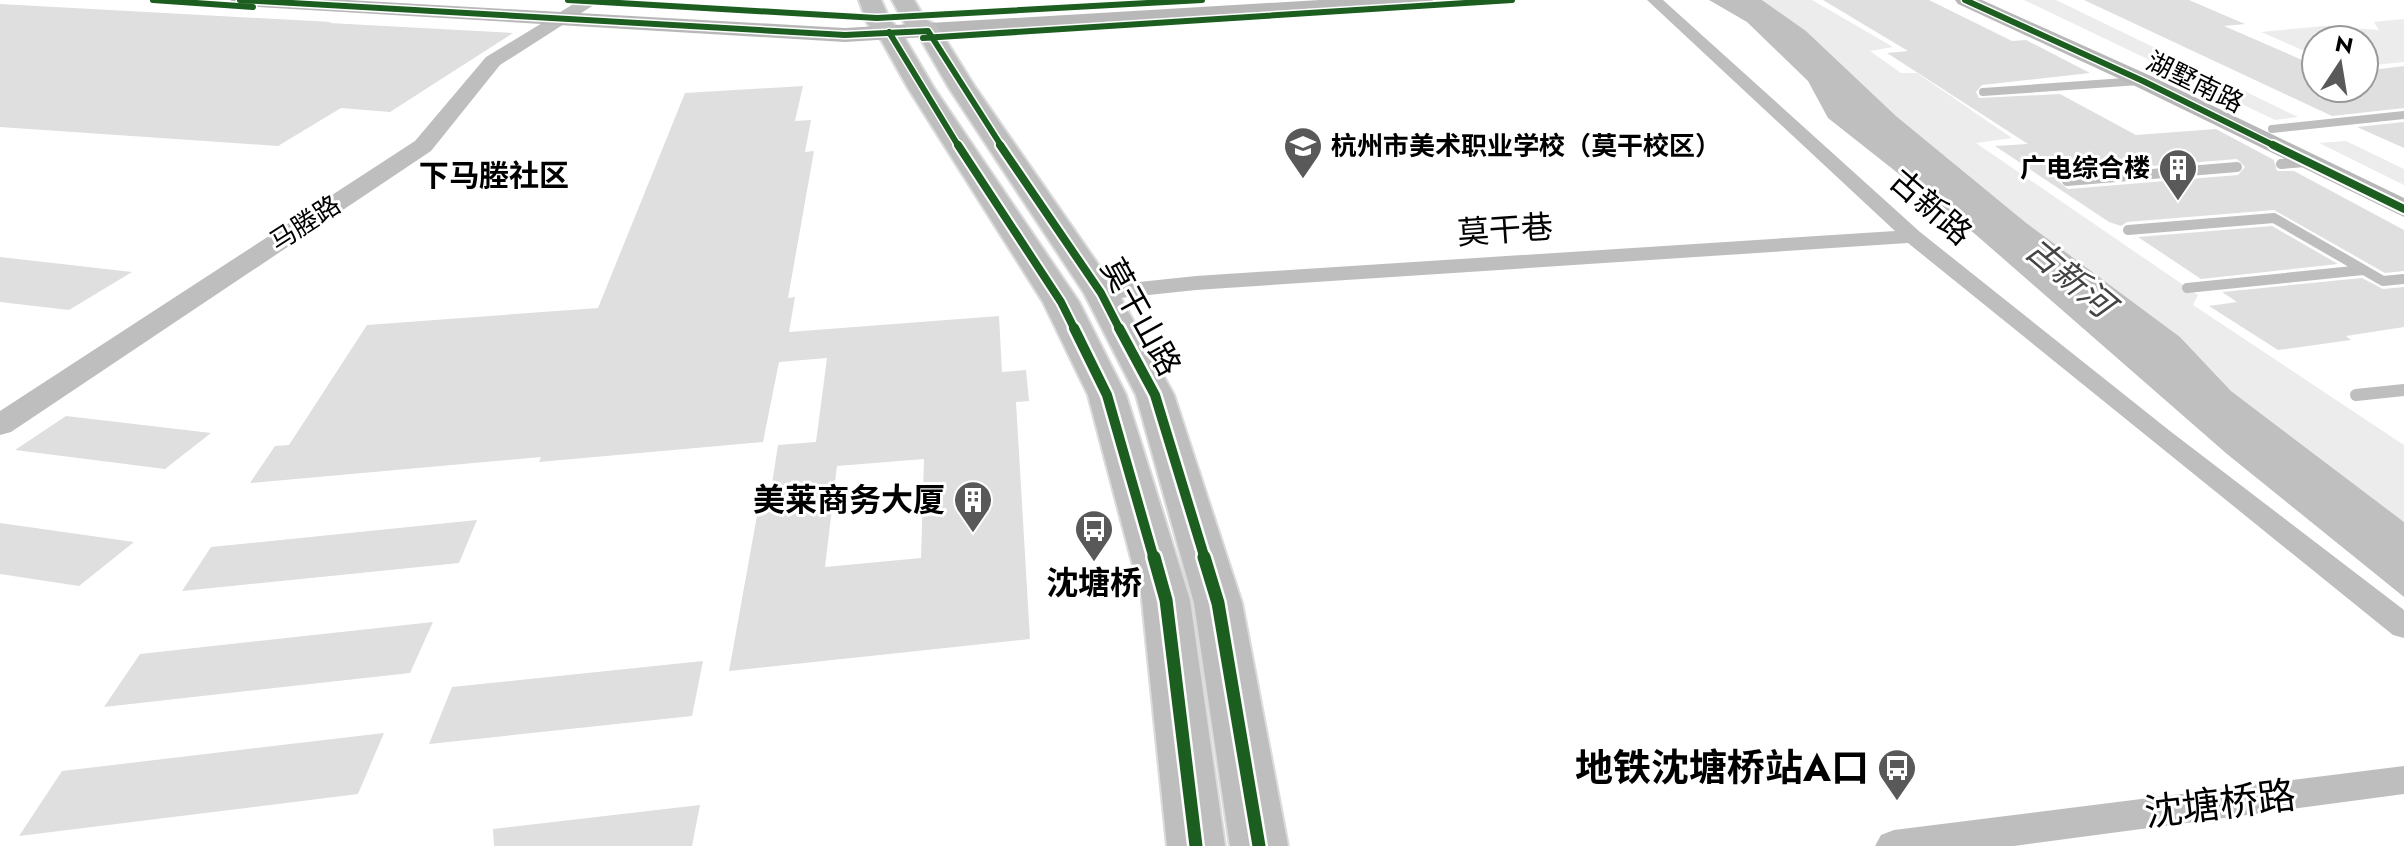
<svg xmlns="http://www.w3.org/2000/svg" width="2404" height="846" font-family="Jost,'Noto Sans SC',sans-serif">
<rect width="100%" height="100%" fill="#fff"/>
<path fill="#ececec" d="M 1762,0 L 1812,0 L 1893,47 L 1870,51 L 1901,73 L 1917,73 L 2012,138 L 1976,143 L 2198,295 L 2193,305 L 2404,445 L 2404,522 L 2231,391 L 2180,337 L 2025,222 L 1896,116 L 1806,31 Z
M 2024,0 L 2056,0 L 2298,117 L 2275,120 Z
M 2404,19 L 2404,62 L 2364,66 L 2364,40 L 2316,40 L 2316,56 L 2261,32 L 2324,26 L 2379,30 L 2374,22 Z
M 2346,141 L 2404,169 L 2404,185 L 2319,143 Z"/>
<path fill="#bfbfbf" d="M 1709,0 L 1762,0 L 1806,31 L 1896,116 L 2025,222 L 2180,337 L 2231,391 L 2404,522 L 2404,597 L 2227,454 L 1975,234 L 1828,118 L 1808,81 L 1747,22 Z"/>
<path fill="#dfdfdf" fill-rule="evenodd" d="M 1823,0 L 1929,0 L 2012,41 L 2026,40 L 2090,73 L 1982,85 L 1976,92 L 1979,98 L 2060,94 L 2136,135 L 2216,129 L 2274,160 L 2277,171 L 2294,171 L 2404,230 L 2404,271 L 2385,273 L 2274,210 L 2127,222 L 2121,226 L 2109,222 L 1995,146 L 2028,144 L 1887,53 L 1908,51 ZM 2237,159 L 2245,167 L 2238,175 L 2068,189 L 2059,182 L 2060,177 L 2066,173 Z
M 2084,0 L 2189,0 L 2245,24 L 2224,26 L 2316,66 L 2316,88 L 2364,88 L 2364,71 L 2404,66 L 2404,108 L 2332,116 Z
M 0,4 L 332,22 L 329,23 L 513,33 L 390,112 L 341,108 L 278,146 L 0,127 Z
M 803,86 L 795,121 L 811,120 L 805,152 L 814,151 L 788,298 L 795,297 L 789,332 L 999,316 L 1002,372 L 1026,370 L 1029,401 L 1016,402 L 1030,639 L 729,671 L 758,510 L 768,509 L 778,445 L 816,442 L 827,358 L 779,362 L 763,442 L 539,462 L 541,457 L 250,483 L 275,446 L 289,445 L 367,325 L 598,308 L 685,93 ZM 924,459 L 921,558 L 825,567 L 837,466 Z
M 2404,122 L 2404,148 L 2357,127 Z
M 2272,226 L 2338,264 L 2201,279 L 2138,237 Z
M 0,257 L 132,272 L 69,310 L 0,302 Z
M 2362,278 L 2383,289 L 2404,287 L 2404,327 L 2346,336 L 2351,340 L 2278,350 L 2209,306 L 2237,302 L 2222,292 Z
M 66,416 L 211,433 L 165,469 L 15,450 Z
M 477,520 L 459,563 L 182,591 L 211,547 Z
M 0,523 L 134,542 L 79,586 L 0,574 Z
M 433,622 L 410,673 L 104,707 L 140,654 Z
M 703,661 L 692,716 L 429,744 L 452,687 Z
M 384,733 L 358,794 L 19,836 L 62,771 Z
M 700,805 L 692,846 L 494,846 L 493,829 Z"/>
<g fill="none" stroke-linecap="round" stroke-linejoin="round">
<g stroke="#dbdbdb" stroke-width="4">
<path id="primary" d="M 859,0 L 881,0 L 890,20 L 901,32 L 934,88 L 1079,302 L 1126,395 L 1190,600 L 1225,846 L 1167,846 L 1142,600 L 1088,395 L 1043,302 L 908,88 L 879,36 L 867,23 Z
M 892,0 L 914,0 L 925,19 L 937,26 L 975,87 L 1118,293 L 1174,395 L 1242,603 L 1288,846 L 1230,846 L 1194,603 L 1136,395 L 1084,293 L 949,88 L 919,36 L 907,28 Z"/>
</g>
<path stroke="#bebebe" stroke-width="8" d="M 1983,92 L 2139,81
M 2272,129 L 2404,115"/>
<path stroke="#bebebe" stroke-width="10" d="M 2281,164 L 2306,162
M 2067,181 L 2237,167
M 2128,230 L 2274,218 L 2383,281 L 2404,279
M 2187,288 L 2363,270"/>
<path stroke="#bebebe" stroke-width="12" d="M 2356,395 L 2404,390"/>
<path fill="#bebebe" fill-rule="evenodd" d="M 1647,0 L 1663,0 L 1920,232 L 2170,431 L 2404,610 L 2404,638 L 2393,635 L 1908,243 L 1196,290 L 1101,300 L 1093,298 L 1090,293 L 1093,288 L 1101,286 L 1196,276 L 1895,231 Z
M 2404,766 L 2404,794 L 2014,846 L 1875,846 L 1881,835 L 1894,830 Z"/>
<path fill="#bebebe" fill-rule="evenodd" d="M 580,0 L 600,1 L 500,65 L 431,151 L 11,432 L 0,435 L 0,411 L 415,141 L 486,57 Z"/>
<path fill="#b8b8b8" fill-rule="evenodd" d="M 230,0 L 348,0 L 845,28 L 1320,0 L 1434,0 L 1424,6 L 845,42 L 240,6 Z
M 1955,0 L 1982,0 L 2151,76 L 2404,198 L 2404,217 L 2135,86 L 1958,4 Z"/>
<use href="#primary" fill="#bebebe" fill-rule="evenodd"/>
<g stroke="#fff" stroke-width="9">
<path id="cycleway-far3" d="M 153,0 L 253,7
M 240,0 L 845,35 L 928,31 L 1002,147
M 568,0 L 877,18 L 1202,0
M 1965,0 L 2143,81 L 2277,147
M 889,32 L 959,147
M 923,38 L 1512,0"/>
</g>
<g stroke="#fff" stroke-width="12">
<path id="cycleway-far2" d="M 958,145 L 1061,302 L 1075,330
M 1000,145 L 1101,293 L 1120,330
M 2273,145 L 2404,209"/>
</g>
<g stroke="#fff" stroke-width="15">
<path id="cycleway-far1" d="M 1074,328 L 1107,395 L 1154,559
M 1119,328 L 1155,395 L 1205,559"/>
</g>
<g stroke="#fff" stroke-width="18">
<path id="cycleway" d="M 1154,557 L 1166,600 L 1196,846
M 1204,557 L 1218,603 L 1259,846"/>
</g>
<use href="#cycleway-far3" stroke="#1b5e20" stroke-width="6"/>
<use href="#cycleway-far2" stroke="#1b5e20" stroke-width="8"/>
<use href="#cycleway-far1" stroke="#1b5e20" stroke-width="10"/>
<use href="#cycleway" stroke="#1b5e20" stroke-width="13"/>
</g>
<defs>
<g id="school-pin" transform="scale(2)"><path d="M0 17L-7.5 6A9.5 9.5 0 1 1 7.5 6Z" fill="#595959" stroke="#fff"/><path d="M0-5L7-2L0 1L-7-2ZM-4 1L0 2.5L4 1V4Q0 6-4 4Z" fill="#fff"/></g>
<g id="building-pin" transform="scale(2)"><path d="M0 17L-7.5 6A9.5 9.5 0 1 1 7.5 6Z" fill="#595959" stroke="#fff"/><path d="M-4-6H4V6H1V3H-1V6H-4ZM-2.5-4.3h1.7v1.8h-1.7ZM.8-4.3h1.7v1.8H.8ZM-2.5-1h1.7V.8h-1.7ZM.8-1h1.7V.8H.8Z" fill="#fff"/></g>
<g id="bus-pin" transform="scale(2)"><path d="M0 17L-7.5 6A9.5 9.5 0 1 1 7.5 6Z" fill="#595959" stroke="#fff"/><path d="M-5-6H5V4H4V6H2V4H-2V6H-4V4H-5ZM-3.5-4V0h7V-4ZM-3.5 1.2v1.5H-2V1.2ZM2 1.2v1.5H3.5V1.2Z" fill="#fff"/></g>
</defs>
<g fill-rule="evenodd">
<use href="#school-pin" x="1303" y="146"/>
<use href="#building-pin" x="2178" y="168"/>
<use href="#building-pin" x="973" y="500"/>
<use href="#bus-pin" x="1094" y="529"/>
<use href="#bus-pin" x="1897" y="768"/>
</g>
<g text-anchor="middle" stroke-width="6" stroke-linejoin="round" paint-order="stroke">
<g font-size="26" fill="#000" stroke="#fff">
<text transform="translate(2195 82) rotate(26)" y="9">湖墅南路</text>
<text transform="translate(305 223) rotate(-33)" y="9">马塍路</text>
</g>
<g font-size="26" font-weight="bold" fill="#000" stroke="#fff" text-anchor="start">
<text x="1331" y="155">杭州市美术职业学校（莫干校区）</text>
<text x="2150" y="177" text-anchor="end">广电综合楼</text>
</g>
<g font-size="30" font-weight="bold" fill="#000" stroke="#fff">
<text x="494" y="186">下马塍社区</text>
</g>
<g font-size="32" fill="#000" stroke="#fff">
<text transform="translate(1931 207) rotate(41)" y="11">古新路</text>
<text transform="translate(1505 230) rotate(-4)" y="11">莫干巷</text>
<text transform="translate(1141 317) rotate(61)" y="11">莫干山路</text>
</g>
<g font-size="32" font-weight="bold" fill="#000" stroke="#fff" text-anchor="end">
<text x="945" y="511">美莱商务大厦</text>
<text x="1094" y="594" text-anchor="middle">沈塘桥</text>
</g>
<g font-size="34" font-style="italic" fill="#444" stroke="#fff">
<text transform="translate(2070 277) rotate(40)" y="12">古新河</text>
</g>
<g font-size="38" font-weight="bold" fill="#000" stroke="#fff" text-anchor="end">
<text x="1869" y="781">地铁沈塘桥站A口</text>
</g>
<g font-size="38" fill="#000" stroke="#fff">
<text transform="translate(2220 804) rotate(-7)" y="13">沈塘桥路</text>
</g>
</g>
<g transform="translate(2340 64) rotate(12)"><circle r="38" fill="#ffffff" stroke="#999999" stroke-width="2"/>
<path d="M0-6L14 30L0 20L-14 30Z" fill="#595959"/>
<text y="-12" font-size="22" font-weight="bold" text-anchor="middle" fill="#000000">N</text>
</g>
</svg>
